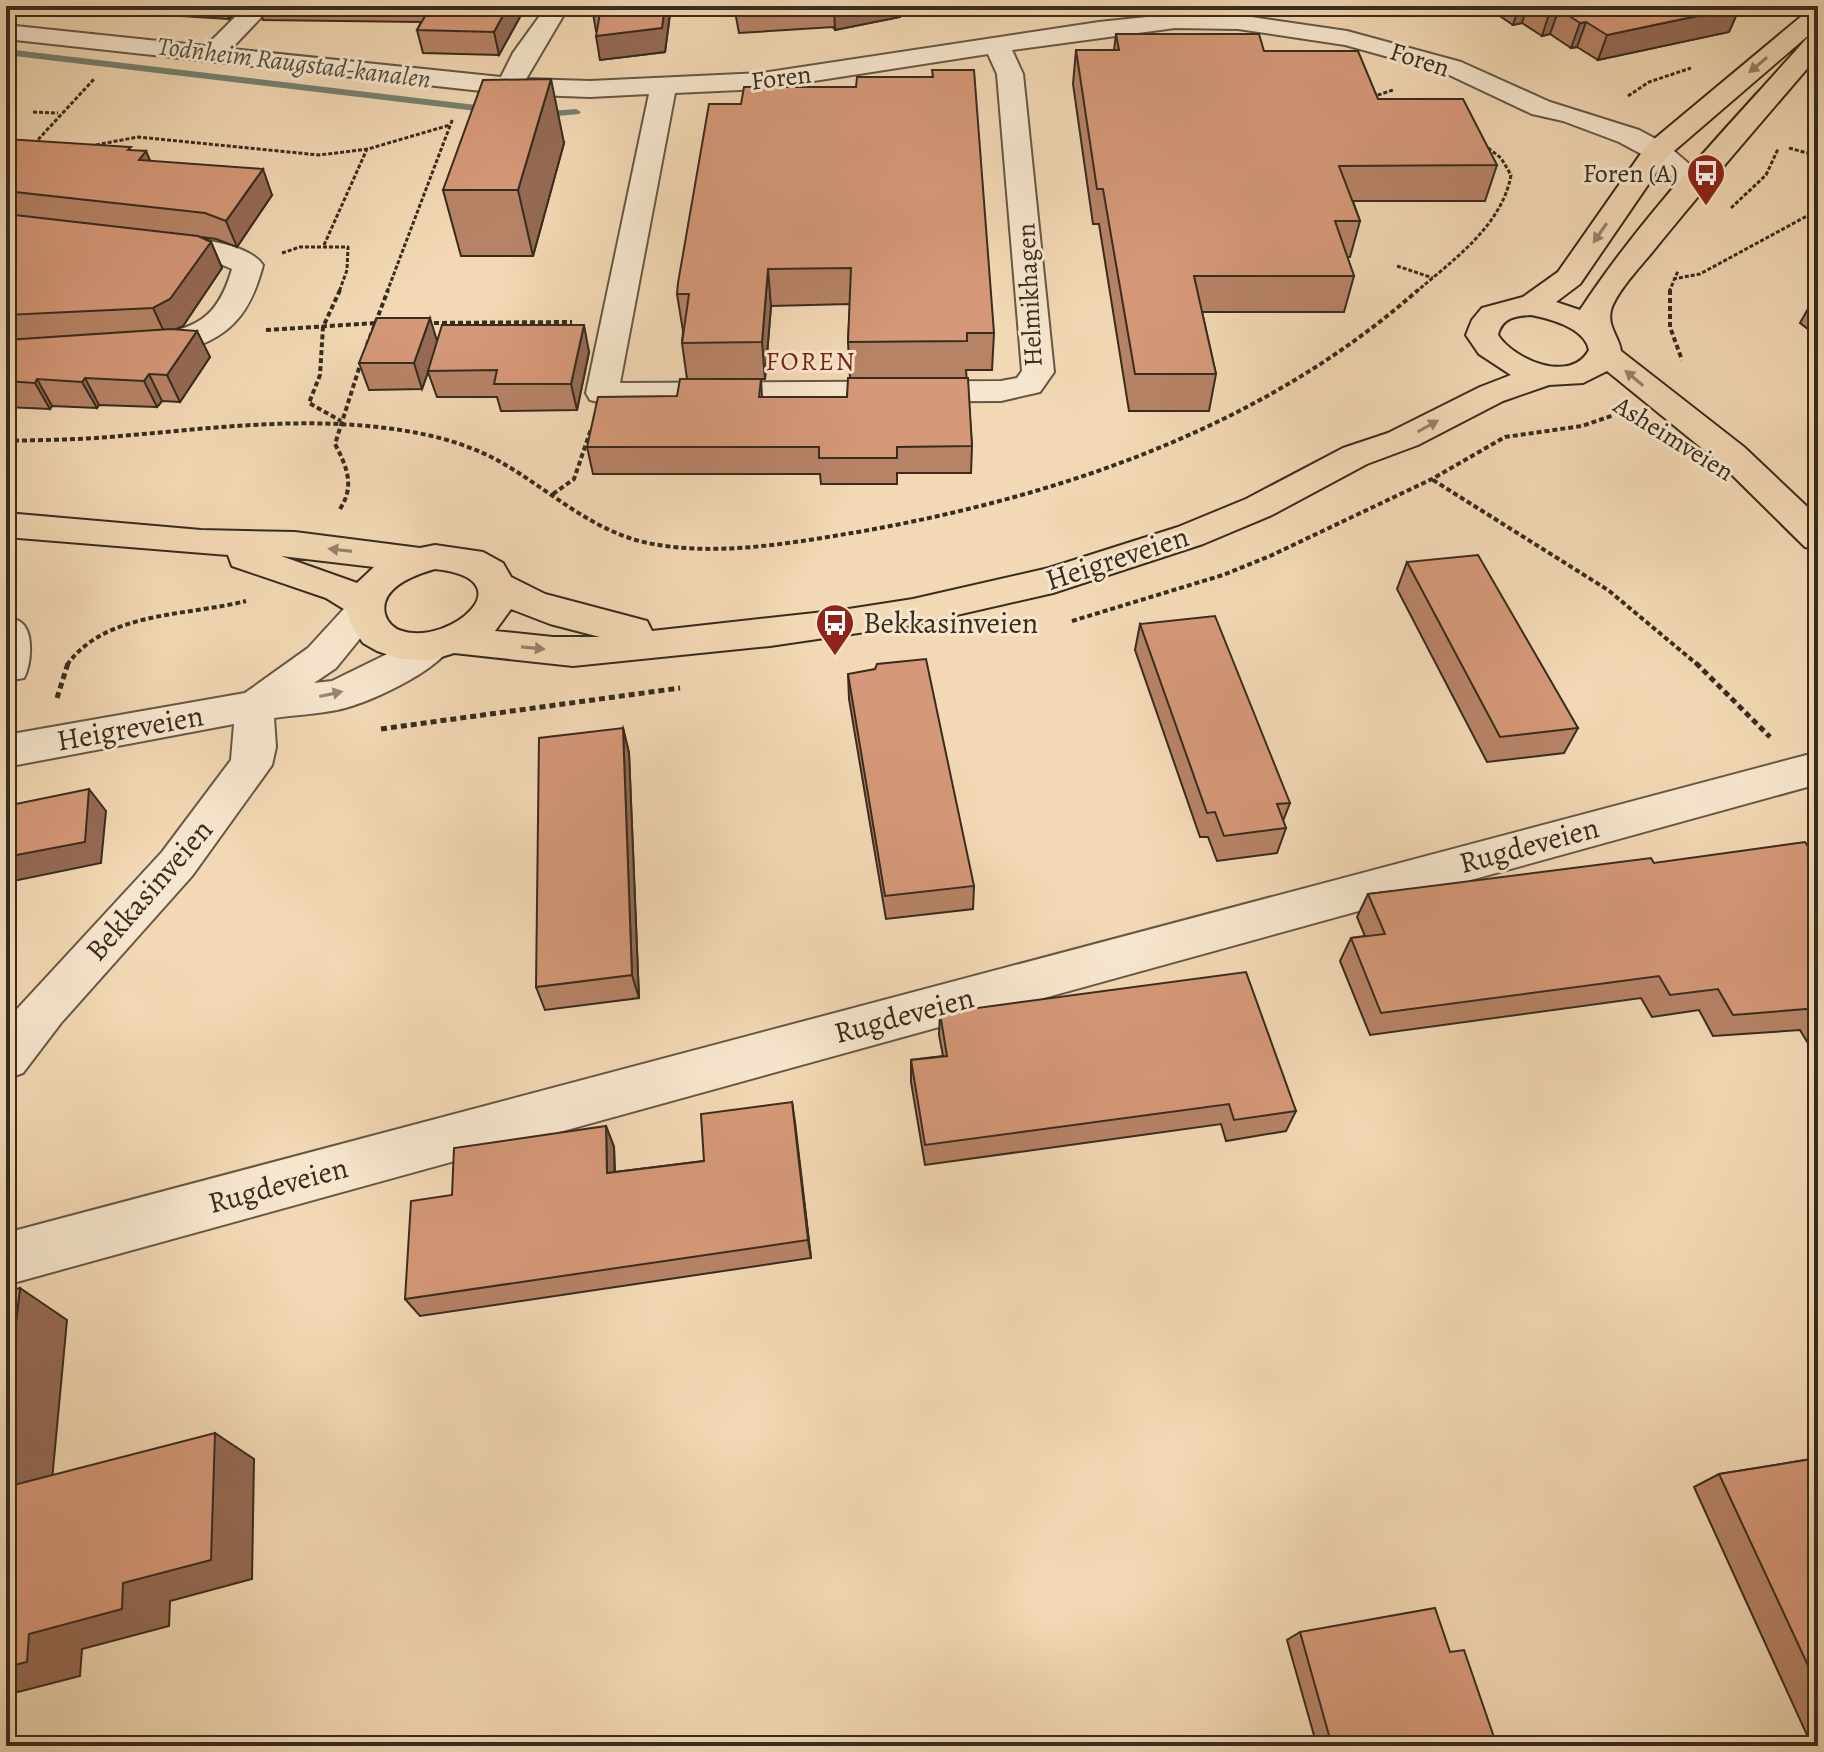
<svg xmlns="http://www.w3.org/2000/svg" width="1824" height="1752" font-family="Alegreya,serif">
<rect width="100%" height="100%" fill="#f2d8b4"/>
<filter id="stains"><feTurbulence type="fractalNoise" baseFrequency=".0025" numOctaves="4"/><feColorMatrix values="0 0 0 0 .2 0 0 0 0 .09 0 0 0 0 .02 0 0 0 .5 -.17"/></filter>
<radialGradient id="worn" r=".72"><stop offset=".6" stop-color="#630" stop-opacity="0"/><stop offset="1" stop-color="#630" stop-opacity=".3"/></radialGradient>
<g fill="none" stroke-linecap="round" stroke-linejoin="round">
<path fill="#748271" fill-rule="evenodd" d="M 6,49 L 493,107 L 498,110 L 493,113 L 6,55 Z
M 576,109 L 581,112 L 579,114 L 536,118 L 531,115 L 536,112 Z"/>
<g stroke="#665744" stroke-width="4">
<path id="minor" d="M 246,6 L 272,6 L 231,49 L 501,77 L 513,53 L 547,6 L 569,6 L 526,79 L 590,81 L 762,73 L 1099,22 L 1175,14 L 1238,15 L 1347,31 L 1461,62 L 1550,102 L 1639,130 L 1667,145 L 1709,181 L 1705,187 L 1695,189 L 1685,187 L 1647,157 L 1619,142 L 1563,121 L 1532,114 L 1443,72 L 1345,45 L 1238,29 L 1175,28 L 1012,50 L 1023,74 L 1054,372 L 1040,392 L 1001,401 L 602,403 L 590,400 L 586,393 L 649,94 L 590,97 L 509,94 L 6,39 L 6,25 L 206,46 ZM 988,54 L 997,74 L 1022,371 L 1017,378 L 1001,381 L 620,383 L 675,93 L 762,89 Z
M 155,234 C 183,238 246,240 263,265 C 250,315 229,339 178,352 C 161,356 145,359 129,355 L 124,348 L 129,341 C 183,328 214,332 232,269 L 209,259 L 145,249 L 140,243 L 145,237 Z
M 365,596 L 378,600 L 384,609 L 336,668 L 314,683 L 332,681 L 432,632 L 446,636 L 451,646 C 436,672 367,704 337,710 C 317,714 295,715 274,718 L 276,747 L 272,765 L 192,876 L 61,1023 L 23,1073 L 6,1079 L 6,1021 L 162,852 L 231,760 L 234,724 L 6,767 L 6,735 L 245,693 L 308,648 L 352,600 Z
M 6,617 C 10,619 15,619 19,621 C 35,630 31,665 24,678 L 6,681 Z
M 1818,752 L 1818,784 L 6,1285 L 6,1233 Z"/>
</g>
<g stroke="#372c1e" stroke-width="4">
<path id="major" d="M 1818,8 L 1818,27 L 1667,157 L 1580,284 L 1556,302 L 1580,310 C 1645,211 1729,126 1807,38 L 1818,36 L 1818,56 C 1764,119 1710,181 1658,245 C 1645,262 1617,290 1611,310 C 1607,327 1619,336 1621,351 L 1744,447 L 1818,517 L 1818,550 L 1805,547 L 1720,463 L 1607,371 L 1583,383 L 1549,385 L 1503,401 L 1418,445 L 1367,464 L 1272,515 L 1203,544 L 1053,593 L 913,625 L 770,646 L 573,666 L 454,653 L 432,660 L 401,659 L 377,651 L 363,643 L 351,625 L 347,611 L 326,598 L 232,566 L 228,555 L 6,537 L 6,513 L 201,530 L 295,532 L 420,548 L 435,545 L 483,552 L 503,563 L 511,577 L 545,594 L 647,621 L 652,631 L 842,610 L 913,599 L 1049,568 L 1178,527 L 1246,499 L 1343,448 L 1388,433 L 1480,387 L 1511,375 L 1479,354 L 1466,335 L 1472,320 L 1482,308 L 1523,297 L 1558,272 L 1647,145 L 1809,10 ZM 1531,315 C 1551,319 1585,328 1589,350 C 1571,384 1514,360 1498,335 C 1502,318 1515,316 1531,315 ZM 281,556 L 374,567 L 357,583 ZM 435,569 C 528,579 450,646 402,631 C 394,629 387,622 385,614 C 379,588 414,575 435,569 ZM 511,609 L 550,624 L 600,637 L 553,637 L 495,631 Z"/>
</g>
<path stroke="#372c1e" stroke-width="3" stroke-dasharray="4 2" stroke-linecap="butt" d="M 1628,96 L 1649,82 L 1691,68
M 1372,97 L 1393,90
M 33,112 L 58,113
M 34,144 L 95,78
M 90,146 L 138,137 L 319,155 L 368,149 L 450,125
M 1789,148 L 1818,156
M 1731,208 L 1766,175 L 1778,149
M 324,245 L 367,149
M 282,253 L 300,247 L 348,247 L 347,270 L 339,292
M 1397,266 L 1433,278
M 1673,279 L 1700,274 L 1818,210
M 387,292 L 453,118
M 1416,292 C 1453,260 1502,226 1511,175 L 1501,158 L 1483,144
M 1669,292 L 1678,271"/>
<path stroke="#372c1e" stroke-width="4" stroke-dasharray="5 3" stroke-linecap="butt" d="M 340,290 L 323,327 L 320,375 L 309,403 L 341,421
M 1670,290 L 1670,327 L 1682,360
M 426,323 L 572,322
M 266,330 L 376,323
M 367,345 L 388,290
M 6,441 C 36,440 66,440 96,438 C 202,430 307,413 412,432 C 441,437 471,446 497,460 C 548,488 590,531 648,543 C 716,557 791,543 858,532 C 1061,496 1262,428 1418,290
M 1433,480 L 1608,590 L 1698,665
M 553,494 L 574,479 L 591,429
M 340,509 C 355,486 347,467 335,444 L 361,362
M 1072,621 L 1223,575 L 1270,556 L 1432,479 L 1505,437 L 1582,426 L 1614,415
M 67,665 C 105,611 188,616 246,601"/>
<path stroke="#372c1e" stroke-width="5" stroke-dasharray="6 4" stroke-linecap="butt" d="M 1696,663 L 1770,737
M 57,698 L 68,663
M 381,729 L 680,688"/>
<use href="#minor" fill="#f7e6ce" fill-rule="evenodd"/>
<use href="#major" fill="#f2d8b4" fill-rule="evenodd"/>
</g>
<path fill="#b78367" stroke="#372c1e" stroke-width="2" fill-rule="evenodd" d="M 18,6 L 243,6 L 229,19 Z
M 258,6 L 526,6 L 499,55 L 423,53 L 417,30 L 421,22 L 263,20 Z
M 671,6 L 665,52 L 600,60 L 597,31 L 596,31 L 592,7 Z
M 734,6 L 936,6 L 900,10 L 900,17 L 835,30 L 833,27 L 739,33 Z
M 1485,6 L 1739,6 L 1740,7 L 1729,32 L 1598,60 L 1577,47 L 1571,48 L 1550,34 L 1542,36 L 1522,23 L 1513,25 Z
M 1116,34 L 1264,51 L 1378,99 L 1497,165 L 1485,201 L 1353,201 L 1360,221 L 1350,257 L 1347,257 L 1354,276 L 1344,312 L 1202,312 L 1216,374 L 1209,411 L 1129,411 L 1099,224 L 1093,224 L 1073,84 L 1076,50 L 1114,50 Z
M 741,104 L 994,333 L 992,370 L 966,370 L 972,446 L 971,473 L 897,473 L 897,484 L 821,484 L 820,474 L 593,474 L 587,447 L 677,396 L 687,379 L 682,343 L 683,331 L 677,294 ZM 850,304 L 848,342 L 850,378 L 847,397 L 762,397 L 761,379 L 765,379 L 771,306 Z
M 6,139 L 133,151 L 150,161 L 272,195 L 237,247 L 216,239 L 201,237 L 211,242 L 222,268 L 183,326 L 175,330 L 210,357 L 180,402 L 162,401 L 157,407 L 99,405 L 97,408 L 52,406 L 50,409 L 6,407 Z
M 564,143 L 533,256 L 461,256 L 443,190 Z
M 1818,291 L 1818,337 L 1800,323 Z
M 437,341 L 589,352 L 577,410 L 501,411 L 497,397 L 437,397 L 428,372 L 422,389 L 369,390 L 359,363 Z
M 1407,562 L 1578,728 L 1564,753 L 1487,762 L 1397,589 Z
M 1140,624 L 1290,803 L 1283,821 L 1286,828 L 1277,853 L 1217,861 L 1208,837 L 1200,837 L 1135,650 Z
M 848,674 L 974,886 L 973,909 L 886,919 L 849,699 Z
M 623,728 L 629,753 L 639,998 L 545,1010 L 536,987 Z
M 1818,861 L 1818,1060 L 1800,1030 L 1713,1036 L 1699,1010 L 1652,1017 L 1641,998 L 1370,1035 L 1340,961 L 1351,938 L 1365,936 L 1357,917 L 1368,894 L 1654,863 Z
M 940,1013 L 1296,1111 L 1286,1131 L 1226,1141 L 1221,1124 L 925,1165 L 911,1082 L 911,1060 L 943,1056 L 939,1035 Z
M 792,1102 L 811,1258 L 420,1316 L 405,1299 L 452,1195 L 606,1126 L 614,1147 L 615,1172 L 704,1161 Z
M 1818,1458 L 1818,1746 L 1812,1746 L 1694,1487 L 1719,1474 Z
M 1300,1632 L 1450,1652 L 1497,1746 L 1317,1746 L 1287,1640 Z"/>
<path fill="#956a54" stroke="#372c1e" stroke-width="2" d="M 224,6 L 243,6 L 229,19 Z
M 508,6 L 526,6 L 499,55 L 494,32 Z
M 665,6 L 671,6 L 665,52 L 600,60 L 596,36 Z
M 840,6 L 936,6 L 900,10 L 900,17 L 835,30 L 834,7 Z
M 1519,6 L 1527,6 L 1522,23 L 1513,25 Z
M 1740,7 L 1729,32 L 1598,60 L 1607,35 Z
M 1559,9 L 1550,34 L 1542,36 L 1550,11 Z
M 1586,22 L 1577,47 L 1571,48 L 1580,23 Z
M 551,79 L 564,143 L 533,256 L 518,190 Z
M 146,151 L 157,177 L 139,160 Z
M 263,169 L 272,195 L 237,247 L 226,221 Z
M 211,242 L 222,268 L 183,326 L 165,334 L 153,308 Z
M 768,269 L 771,306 L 765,379 L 762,342 Z
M 430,318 L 438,344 L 422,389 L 414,363 Z
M 584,325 L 589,352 L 577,410 L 571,384 Z
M 197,331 L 210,357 L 180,402 L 167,375 Z
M 149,374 L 162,401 L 157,407 L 144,381 Z
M 85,378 L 99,405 L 97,408 L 82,382 Z
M 37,379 L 52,406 L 50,409 L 35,383 Z
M 623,728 L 629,753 L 639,998 L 632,975 Z
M 89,789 L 106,811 L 101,863 L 13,881 L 7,933 L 6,933 L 6,857 Z
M 792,1102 L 795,1122 L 811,1258 L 808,1240 Z
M 606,1126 L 614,1147 L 615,1192 L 607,1173 Z
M 20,1288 L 67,1320 L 49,1512 L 6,1493 L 6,1407 Z
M 215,1433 L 254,1459 L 252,1579 L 170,1601 L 169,1626 L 82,1649 L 80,1676 L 18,1692 L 6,1690 L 6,1667 L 29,1634 L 123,1583 Z"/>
<path fill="#d59878" stroke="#372c1e" stroke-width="2" d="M 431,6 L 508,6 L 494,32 L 417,30 Z
M 592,6 L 665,6 L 662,28 L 596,36 L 601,7 L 592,7 Z
M 736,6 L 796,6 L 737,10 Z
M 1542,6 L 1739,6 L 1740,7 L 1607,35 L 1586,22 L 1580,23 L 1559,9 L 1550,11 Z
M 1116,34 L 1259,34 L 1264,51 L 1358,51 L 1378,99 L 1463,99 L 1497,165 L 1339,166 L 1360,221 L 1335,221 L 1354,276 L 1194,276 L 1216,374 L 1135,374 L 1103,189 L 1097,189 L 1076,50 L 1119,50 Z
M 932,70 L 974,70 L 994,333 L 967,333 L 967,341 L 848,342 L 851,268 L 768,269 L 762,342 L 682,343 L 689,294 L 677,294 L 678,283 L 709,104 L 741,104 L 744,87 L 856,87 L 857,77 L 933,77 Z
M 551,79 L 518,190 L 443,190 L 483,80 Z
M 6,139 L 131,147 L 128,150 L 146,151 L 139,160 L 263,169 L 226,221 L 205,213 L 6,191 Z
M 6,214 L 198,236 L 211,242 L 170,299 L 153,308 L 6,315 Z
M 377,318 L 430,318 L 414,363 L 359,363 Z
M 442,325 L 584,325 L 571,384 L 494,384 L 497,370 L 428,371 Z
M 171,329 L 197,331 L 167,375 L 149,374 L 144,381 L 85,378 L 82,382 L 37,379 L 35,383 L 6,381 L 6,340 Z
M 848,378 L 968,378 L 972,446 L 897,447 L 897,458 L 819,458 L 819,447 L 587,447 L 598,397 L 677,396 L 680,379 L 761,379 L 759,397 L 847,397 Z
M 1478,555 L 1578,728 L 1500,737 L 1407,562 Z
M 1215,616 L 1290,803 L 1277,804 L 1286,828 L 1224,836 L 1215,812 L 1207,813 L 1140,624 Z
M 926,659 L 974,886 L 885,896 L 848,674 L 875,669 L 877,664 Z
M 623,728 L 632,975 L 536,987 L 539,738 Z
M 89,789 L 85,842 L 6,857 L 6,806 Z
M 1805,842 L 1818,861 L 1818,1008 L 1733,1015 L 1718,989 L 1670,995 L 1659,976 L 1381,1013 L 1351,938 L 1385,934 L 1368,894 L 1651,858 L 1654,863 Z
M 1246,972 L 1296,1111 L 1234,1120 L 1229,1104 L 925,1145 L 911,1060 L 947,1056 L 940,1013 Z
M 792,1102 L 808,1240 L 405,1299 L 411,1201 L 452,1195 L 454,1148 L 606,1126 L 607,1173 L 704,1161 L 701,1114 Z
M 20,1288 L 6,1407 L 6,1291 Z
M 215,1433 L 211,1560 L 123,1583 L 122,1609 L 29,1634 L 27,1662 L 6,1667 L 6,1487 Z
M 1818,1458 L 1818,1687 L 1719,1474 Z
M 1435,1608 L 1450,1652 L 1464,1650 L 1497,1746 L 1332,1746 L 1300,1632 Z
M 941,1739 L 942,1746 L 905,1746 Z"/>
<defs><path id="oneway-solid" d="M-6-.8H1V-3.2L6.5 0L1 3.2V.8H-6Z" transform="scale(2)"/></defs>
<g fill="#948269">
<use href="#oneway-solid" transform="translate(1758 65) rotate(140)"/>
<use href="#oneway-solid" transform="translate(1600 233) rotate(124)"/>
<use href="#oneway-solid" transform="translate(1634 378) rotate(-140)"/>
<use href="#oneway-solid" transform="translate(1428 426) rotate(-29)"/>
<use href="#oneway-solid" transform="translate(340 550) rotate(-173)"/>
<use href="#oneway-solid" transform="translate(533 648) rotate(5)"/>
</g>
<use fill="#978976" href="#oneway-solid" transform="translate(331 694) rotate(-12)"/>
<defs>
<g id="bus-pin" transform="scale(2)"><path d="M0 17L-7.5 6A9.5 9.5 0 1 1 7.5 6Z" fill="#8f2418" stroke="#f7e6ce"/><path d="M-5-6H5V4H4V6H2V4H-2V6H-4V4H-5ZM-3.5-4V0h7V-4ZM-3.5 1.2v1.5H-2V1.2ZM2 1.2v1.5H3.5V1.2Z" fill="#fff"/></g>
</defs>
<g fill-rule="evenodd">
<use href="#bus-pin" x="1706" y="173"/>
<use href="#bus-pin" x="835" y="623"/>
</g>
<g text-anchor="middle" stroke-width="6" stroke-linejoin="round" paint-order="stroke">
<g font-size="26" fill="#372c1e" stroke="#f7e6ce">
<text transform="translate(1420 59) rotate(18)" y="9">Foren</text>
<text transform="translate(781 77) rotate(-7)" y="9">Foren</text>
<text transform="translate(1029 295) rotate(-93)" y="9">Helmikhagen</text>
<text transform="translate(1674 438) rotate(32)" y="9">Asheimveien</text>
</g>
<g font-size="26" font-style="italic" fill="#505041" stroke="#f7e6ce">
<text transform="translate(294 62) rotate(7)" y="9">Todnheim Raugstad-kanalen</text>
</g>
<g font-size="26" fill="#372c1e" stroke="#f7e6ce" text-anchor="end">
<text x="1678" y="182">Foren (A)</text>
</g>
<g font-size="26" letter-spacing="2" fill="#7a1f14" stroke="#f7e6ce">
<text x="811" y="370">FOREN</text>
</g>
<g font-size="30" fill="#372c1e" stroke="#f7e6ce">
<text transform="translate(1117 558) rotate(-18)" y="10">Heigreveien</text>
<text transform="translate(130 728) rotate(-10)" y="10">Heigreveien</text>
<text transform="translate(1529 845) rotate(-15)" y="10">Rugdeveien</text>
<text transform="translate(149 890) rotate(-49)" y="10">Bekkasinveien</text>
<text transform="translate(904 1015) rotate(-15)" y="10">Rugdeveien</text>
<text transform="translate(278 1185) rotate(-15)" y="10">Rugdeveien</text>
</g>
<g font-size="30" fill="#372c1e" stroke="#f7e6ce" text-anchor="start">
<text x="863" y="633">Bekkasinveien</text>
</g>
</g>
<rect width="1824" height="1752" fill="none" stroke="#f2d8b4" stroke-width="32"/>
<rect x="8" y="8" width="1808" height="1736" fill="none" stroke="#372c1e" stroke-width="4"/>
<rect x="16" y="16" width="1792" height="1720" fill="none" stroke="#372c1e" stroke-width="2"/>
<rect width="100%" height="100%" filter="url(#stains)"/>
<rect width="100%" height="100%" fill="url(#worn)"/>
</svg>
